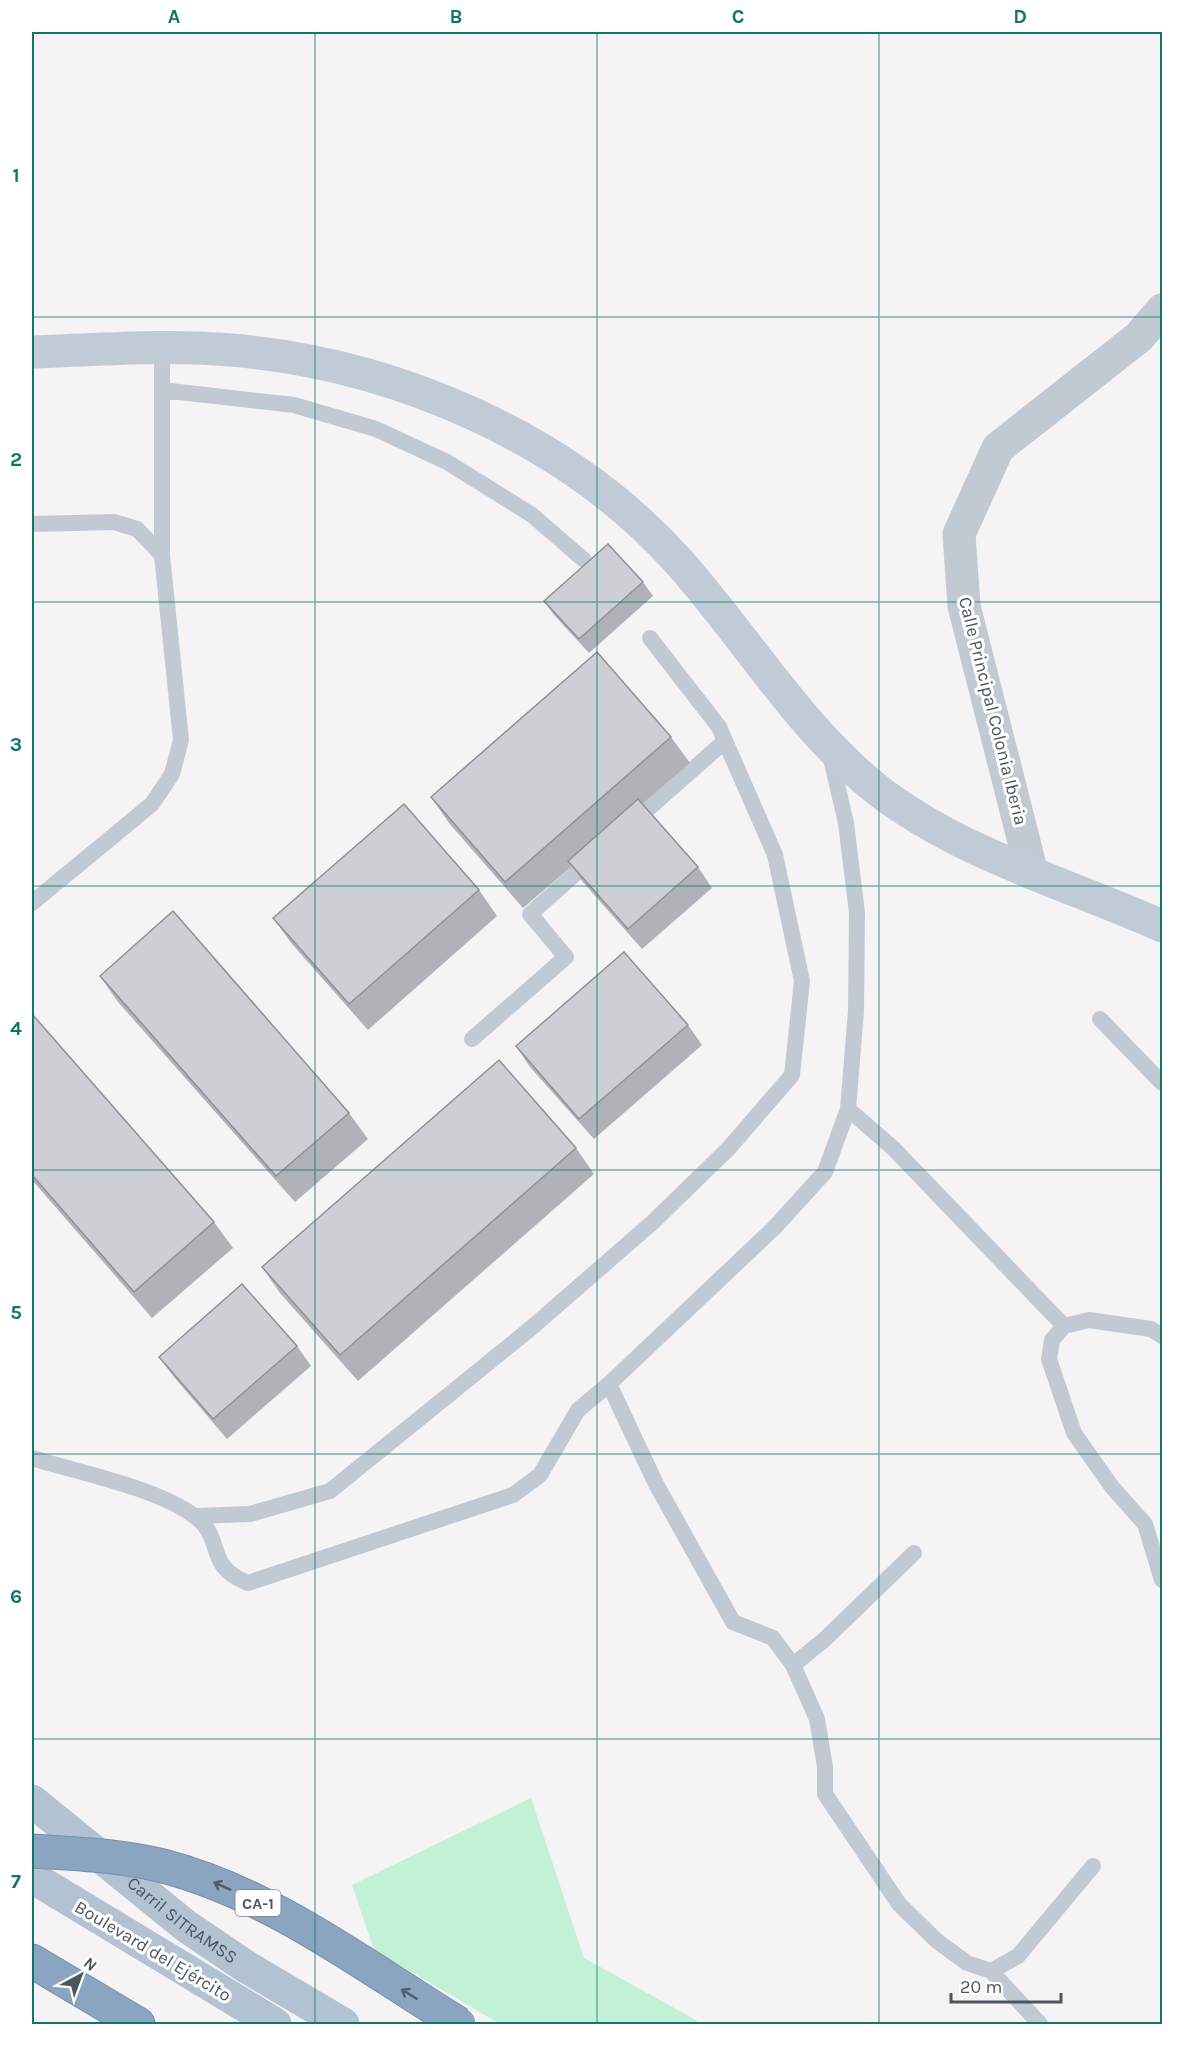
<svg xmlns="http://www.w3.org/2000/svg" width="1194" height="2056" font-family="Karla,sans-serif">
<rect width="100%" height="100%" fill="#f5f3f3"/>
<path fill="#c3f1d5" d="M 531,1798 L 584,1958 L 703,2024 L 500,2024 L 374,1950 L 352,1885 Z"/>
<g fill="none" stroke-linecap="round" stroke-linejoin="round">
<g stroke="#7690ad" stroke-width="35">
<path id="highway" d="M 32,1961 L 138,2024"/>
</g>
<path stroke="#c1cad2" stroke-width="16" d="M 162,349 L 162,555
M 162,390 L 294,405 L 376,429 L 447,462 L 532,515 L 584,560
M 32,524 L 114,522 L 137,529 L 162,555 L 181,740 L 172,774 L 152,804 L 32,903
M 631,824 L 725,741
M 1100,1019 L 1162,1083
M 472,1039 L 566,957 L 530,914 L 592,859
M 848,1109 L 893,1148 L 1064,1326
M 1162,1336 L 1151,1329 L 1089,1320 L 1064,1326 L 1052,1340 L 1049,1359 L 1074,1433 L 1112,1487 L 1145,1524 L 1162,1580
M 609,1384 L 656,1484 L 733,1622 L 773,1638 L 793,1665 L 817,1719 L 825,1767 L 825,1794 L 899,1904 L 937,1941 L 967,1963 L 991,1971 L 1018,1956 L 1093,1866
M 32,1458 C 78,1472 156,1488 193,1515 C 227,1538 202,1565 248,1583 L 513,1495 L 540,1475 L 578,1410 L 609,1384 L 774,1228 L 825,1172 L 848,1109 L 856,1011 L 857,913 L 846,823 L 830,754
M 195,1516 L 250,1514 L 330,1491 L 530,1329 L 653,1222 L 729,1148 L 792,1075 L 802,981 L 775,855 L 719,727 L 650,638
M 793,1665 L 824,1640 L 914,1553
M 991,1971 L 1040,2024"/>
<path stroke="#c1cad2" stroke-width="33" d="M 1032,873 L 964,606 L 959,534 L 998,448 L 1139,337 L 1162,310"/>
<path stroke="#c1cbd6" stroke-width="33" d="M 32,352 C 97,350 166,344 231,350 C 396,364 568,438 679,562 C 746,637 796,724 875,788 C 959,854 1066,883 1162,926"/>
<g stroke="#b3c2d1" stroke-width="33">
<path id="s1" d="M 32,1801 L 186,1926 L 245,1966 L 343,2024"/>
<path d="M 32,1877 L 275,2024"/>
</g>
<use href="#highway" stroke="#8ba5c1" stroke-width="33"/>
<g stroke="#7690ad" stroke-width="35" stroke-linecap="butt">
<path id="highway-bridge" d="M 32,1851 C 76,1854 120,1855 163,1866 C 271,1894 365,1966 459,2024"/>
</g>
<use href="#highway-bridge" stroke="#8ba5c1" stroke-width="33"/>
</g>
<path fill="#b0b2b7" d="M 643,582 L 653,596 L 589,653 L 554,615 L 544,601 Z
M 671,737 L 690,763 L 642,804 L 698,867 L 712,888 L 642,949 L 582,881 L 572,866 L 523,908 L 449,823 L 431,797 Z
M 479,890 L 497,916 L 368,1030 L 292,944 L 273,918 Z
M 100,976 L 349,1113 L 368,1139 L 295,1202 L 118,1002 Z
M 32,1014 L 214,1222 L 233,1248 L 152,1318 L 32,1180 Z
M 688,1025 L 702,1045 L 594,1139 L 530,1067 L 516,1046 Z
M 576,1148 L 594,1174 L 358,1381 L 280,1293 L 262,1267 Z
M 297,1346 L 311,1366 L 227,1439 L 174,1377 L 159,1357 Z"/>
<path fill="#cdcfd5" stroke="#909195" stroke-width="1.5" d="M 608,544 L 643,582 L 579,639 L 544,601 Z
M 597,652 L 671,737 L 505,882 L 431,797 Z
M 638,799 L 698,867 L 628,929 L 568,861 Z
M 404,804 L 479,890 L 349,1004 L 273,918 Z
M 173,911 L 349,1113 L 276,1176 L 100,976 Z
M 624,952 L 688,1025 L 579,1119 L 516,1046 Z
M 32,1014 L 214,1222 L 134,1292 L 32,1175 Z
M 499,1060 L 576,1148 L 340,1355 L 262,1267 Z
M 242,1284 L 297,1346 L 213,1419 L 159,1357 Z"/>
<defs><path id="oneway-shaft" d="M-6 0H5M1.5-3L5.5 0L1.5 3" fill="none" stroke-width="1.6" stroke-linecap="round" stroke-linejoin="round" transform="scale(1.5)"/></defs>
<g stroke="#505e6b">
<use href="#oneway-shaft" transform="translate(222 1886) rotate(-156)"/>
<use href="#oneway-shaft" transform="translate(409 1994) rotate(-148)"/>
</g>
<path fill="none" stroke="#0f766e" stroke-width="1.5" stroke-opacity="0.55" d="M 315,32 L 315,2024M 597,32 L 597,2024M 879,32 L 879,2024M 32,317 L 1162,317M 32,602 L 1162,602M 32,886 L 1162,886M 32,1170 L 1162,1170M 32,1454 L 1162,1454M 32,1739 L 1162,1739"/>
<g text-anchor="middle" stroke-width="6" stroke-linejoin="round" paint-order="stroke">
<rect fill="#fff" stroke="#808990" stroke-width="1.5" x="235.5" y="1890" width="45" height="26" rx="4.5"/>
<g font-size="16" font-weight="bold" fill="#4a5661">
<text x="258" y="1909">CA-1</text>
</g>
<g font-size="18" fill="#4a5661" stroke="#fff">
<text transform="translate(993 711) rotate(76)" y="6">Calle Principal Colonia Iberia</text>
<text dy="6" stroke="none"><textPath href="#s1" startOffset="192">Carril SITRAMSS</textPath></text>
<text transform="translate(153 1951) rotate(31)" y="6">Boulevard del Ejército</text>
</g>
</g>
<rect width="1194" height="2056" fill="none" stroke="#ffffff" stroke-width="66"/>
<g transform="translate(81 1975) rotate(41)" stroke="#ffffff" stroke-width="4.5" paint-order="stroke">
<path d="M0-4.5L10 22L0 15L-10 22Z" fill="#4a5661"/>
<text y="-9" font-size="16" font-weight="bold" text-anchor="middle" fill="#4a5661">N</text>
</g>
<path d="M951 1993v9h110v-9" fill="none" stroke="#4a5661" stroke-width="3"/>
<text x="960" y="1993" font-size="18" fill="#4a5661" stroke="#ffffff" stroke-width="4.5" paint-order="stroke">20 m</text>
<rect x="33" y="33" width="1128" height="1990" fill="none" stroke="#0f766e" stroke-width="2"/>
<g font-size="20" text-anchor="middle" font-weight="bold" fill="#0f766e">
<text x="174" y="23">A</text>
<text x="456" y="23">B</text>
<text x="738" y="23">C</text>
<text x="1020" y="23">D</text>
<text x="16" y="182">1</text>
<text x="16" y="466">2</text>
<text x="16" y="751">3</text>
<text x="16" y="1035">4</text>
<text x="16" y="1319">5</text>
<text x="16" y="1603">6</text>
<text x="16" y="1888">7</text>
</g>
</svg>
